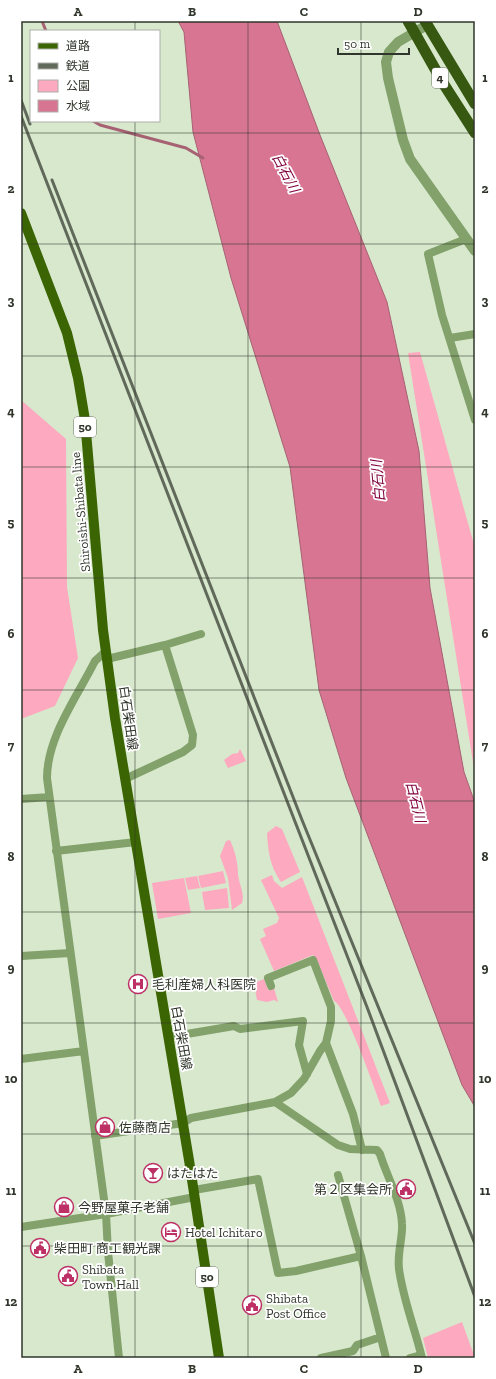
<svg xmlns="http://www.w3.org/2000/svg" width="496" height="1379" font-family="'Zilla Slab','Noto Sans JP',serif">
<rect width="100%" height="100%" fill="#d8e8cd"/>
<path fill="#fda9bf" d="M 420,352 L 475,548 L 475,775 L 408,353 Z
M 21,400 L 66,439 L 67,587 L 78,658 L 55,706 L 21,719 Z
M 240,749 L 246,761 L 228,768 L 224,760 L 232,754 L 238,753 Z
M 276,826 L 282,829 L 300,872 L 281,882 C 270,867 268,851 267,833 Z
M 230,840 C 235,851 238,863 238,874 C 239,885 245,893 242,903 L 232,910 L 228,878 L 220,856 L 226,841 Z
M 223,871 L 226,883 L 201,888 L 198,876 Z
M 272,875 L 274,881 L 282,888 L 302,877 L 390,1103 L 381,1106 C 375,1090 346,1006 334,1001 L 316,958 L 313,955 L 274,971 L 260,939 L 266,936 L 263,929 L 277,923 L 279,918 L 261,880 Z
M 197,876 L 200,888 L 188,890 L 185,878 Z
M 184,878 L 191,913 L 158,919 L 152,883 Z
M 227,888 L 229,908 L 205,910 L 202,892 Z
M 264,979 L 268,990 L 274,988 L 278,1002 L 274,1000 L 267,1002 L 257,1000 L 254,983 Z
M 462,1322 L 475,1358 L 428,1358 L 423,1338 Z"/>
<path fill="#d87592" stroke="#a66273" d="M 178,21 L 277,21 L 320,135 L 387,302 L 419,451 L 430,588 L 464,772 L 475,803 L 475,1107 L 462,1085 L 346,778 L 319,690 L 290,467 L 231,278 L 193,132 L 184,32 Z"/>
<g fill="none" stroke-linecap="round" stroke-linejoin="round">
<path stroke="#a66273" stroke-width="3" d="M 42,21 L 46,31
M 93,121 L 100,125 L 186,148 L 203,158"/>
<path stroke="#82a16b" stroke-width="8" d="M 466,239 L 428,254 L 442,315 L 475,420
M 450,338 L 475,334
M 106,651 L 95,661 C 77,697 47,737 47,778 L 106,1214 L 108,1252 L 119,1358
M 107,659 L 165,645 L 201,634
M 125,779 L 183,752 L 192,745 L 193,735 L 165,645
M 21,799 L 49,797
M 56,851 L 136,842
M 21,956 L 70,953
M 169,1037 L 234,1026 L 240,1029 L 303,1021 L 299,1045 L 307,1074
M 326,1043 L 353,1114 L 362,1150
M 21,1059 L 84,1051
M 275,1102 L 338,1145 L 350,1149 L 377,1150 L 380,1154 C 387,1177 401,1200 402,1224 C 403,1238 397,1252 399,1269 C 403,1299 415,1329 422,1358
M 95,1136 L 183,1123 L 191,1118 L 275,1102 L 291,1093 L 304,1079 L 320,1051 L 326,1043 L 331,1021 L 331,1007 L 313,960 L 268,978 L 271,986
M 338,1175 L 361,1256 L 386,1358
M 194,1190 L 258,1179 L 278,1273 L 296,1271 L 361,1256
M 21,1227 L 106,1214 L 195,1197
M 321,1358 L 353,1351 L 357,1345 L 381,1337
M 410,1358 L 421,1355"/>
<path stroke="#82a16b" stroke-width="10" d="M 427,25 L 398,42 L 389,52 L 386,62 L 388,78 L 403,140 L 410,159 L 475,251"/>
<path stroke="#3a6502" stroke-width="10" d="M 21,213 L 67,333 L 78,378 L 85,420 L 103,630 L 115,718 L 189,1160 L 219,1358"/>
<path stroke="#365810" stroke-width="11" d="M 408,21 L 443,83 L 475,133
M 425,21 L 475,104"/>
<path stroke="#61695a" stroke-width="3" d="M 21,100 L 30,124
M 21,116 L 367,1007 L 475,1297
M 52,180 L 302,820 L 475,1244"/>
</g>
<path fill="none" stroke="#30362b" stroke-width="1" stroke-opacity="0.55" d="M 135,21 L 135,31M 248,21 L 248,1358M 361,21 L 361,1358M 135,121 L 135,1358M 21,133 L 475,133M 21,244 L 475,244M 21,356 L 475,356M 21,467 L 475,467M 21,578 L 475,578M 21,690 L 475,690M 21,801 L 475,801M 21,912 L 475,912M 21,1023 L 475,1023M 21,1134 L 475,1134M 21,1246 L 475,1246"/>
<defs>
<g id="hospital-ring" transform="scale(1)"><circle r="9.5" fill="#fff" stroke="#bc3065" stroke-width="1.5"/><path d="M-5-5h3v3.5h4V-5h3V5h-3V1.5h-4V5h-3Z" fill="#bc3065"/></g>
<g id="shop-ring" transform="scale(1)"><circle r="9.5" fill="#fff" stroke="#bc3065" stroke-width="1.5"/><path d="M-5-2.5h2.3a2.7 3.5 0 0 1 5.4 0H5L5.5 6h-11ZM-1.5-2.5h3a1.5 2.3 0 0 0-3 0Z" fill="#bc3065"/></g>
<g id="bar-ring" transform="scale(1)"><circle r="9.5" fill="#fff" stroke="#bc3065" stroke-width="1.5"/><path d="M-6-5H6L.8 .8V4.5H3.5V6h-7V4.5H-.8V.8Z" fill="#bc3065"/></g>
<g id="civic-ring" transform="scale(1)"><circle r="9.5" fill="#fff" stroke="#bc3065" stroke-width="1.5"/><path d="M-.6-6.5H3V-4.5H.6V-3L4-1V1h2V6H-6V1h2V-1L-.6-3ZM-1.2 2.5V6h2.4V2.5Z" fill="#bc3065"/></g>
<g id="hotel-ring" transform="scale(1)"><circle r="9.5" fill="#fff" stroke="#bc3065" stroke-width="1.5"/><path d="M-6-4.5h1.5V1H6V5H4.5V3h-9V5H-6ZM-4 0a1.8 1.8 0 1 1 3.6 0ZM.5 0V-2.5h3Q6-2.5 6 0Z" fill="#bc3065"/></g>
</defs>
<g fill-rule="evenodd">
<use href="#hospital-ring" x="138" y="984"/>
<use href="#shop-ring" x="105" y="1127"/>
<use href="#bar-ring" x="153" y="1173"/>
<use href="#civic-ring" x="406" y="1189"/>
<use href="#shop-ring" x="64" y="1207"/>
<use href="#hotel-ring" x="171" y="1232"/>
<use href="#civic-ring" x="40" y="1248"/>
<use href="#civic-ring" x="68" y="1276"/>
<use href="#civic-ring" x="252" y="1305"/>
</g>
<g text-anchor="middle" stroke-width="3.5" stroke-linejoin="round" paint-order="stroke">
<g fill="#fff" stroke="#6e726b" stroke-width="1">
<rect x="432" y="68" width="16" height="20" rx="3"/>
<rect x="74" y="417" width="22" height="20" rx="3"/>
<rect x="196" y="1267" width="22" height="20" rx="3"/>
</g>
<g font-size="12" font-weight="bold" fill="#30362b">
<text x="440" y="82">4</text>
<text x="85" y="431">50</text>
<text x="207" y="1281">50</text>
</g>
<g font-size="13" fill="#30362b" stroke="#fff">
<text transform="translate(80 512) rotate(-95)" y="5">Shiroishi-Shibata line</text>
<text transform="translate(129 718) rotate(82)" y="5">白石柴田線</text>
<text transform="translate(182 1038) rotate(80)" y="5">白石柴田線</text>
</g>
<g font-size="13" fill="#30362b" stroke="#fff" text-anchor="start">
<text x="152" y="989">毛利産婦人科医院</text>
<text x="119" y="1132">佐藤商店</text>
<text x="167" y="1178">はたはた</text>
<text x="392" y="1194" text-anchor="end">第２区集会所</text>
<text x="78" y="1212">今野屋菓子老舗</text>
<text x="185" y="1237">Hotel Ichitaro</text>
<text x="54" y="1253">柴田町 商工観光課</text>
<text x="82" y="1274">Shibata<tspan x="82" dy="15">Town Hall</tspan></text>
<text x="266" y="1303">Shibata<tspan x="266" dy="15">Post Office</tspan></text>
</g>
<g font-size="14" font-style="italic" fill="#7f003c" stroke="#fff">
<text transform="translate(286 173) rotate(62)" y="5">白石川</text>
<text transform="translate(378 481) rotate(-95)" y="5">白石川</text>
<text transform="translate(416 802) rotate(76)" y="5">白石川</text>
</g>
</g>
<rect width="496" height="1379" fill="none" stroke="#ffffff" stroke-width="44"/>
<rect x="30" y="30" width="130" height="92" fill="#ffffff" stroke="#acafaa"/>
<rect x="38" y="43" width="20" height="6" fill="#3a6502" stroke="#acafaa"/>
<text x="66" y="50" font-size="12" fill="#30362b">道路</text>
<rect x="38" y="63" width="20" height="6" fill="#61695a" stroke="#acafaa"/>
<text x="66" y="70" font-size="12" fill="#30362b">鉄道</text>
<rect x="38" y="80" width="20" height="12" fill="#fda9bf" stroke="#acafaa"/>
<text x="66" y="90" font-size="12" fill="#30362b">公園</text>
<rect x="38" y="100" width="20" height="12" fill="#d87592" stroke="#acafaa"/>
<text x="66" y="110" font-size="12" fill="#30362b">水域</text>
<path d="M338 48v6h71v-6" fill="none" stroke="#30362b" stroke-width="2"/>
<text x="344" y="48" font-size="12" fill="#30362b" stroke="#ffffff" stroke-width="3" paint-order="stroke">50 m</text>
<rect x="22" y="22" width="452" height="1335" fill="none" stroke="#30362b" stroke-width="1.5"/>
<g font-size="13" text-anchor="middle" font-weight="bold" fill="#30362b">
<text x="78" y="16">A</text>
<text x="192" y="16">B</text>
<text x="304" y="16">C</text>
<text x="418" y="16">D</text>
<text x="11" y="82">1</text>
<text x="485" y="82">1</text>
<text x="11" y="193">2</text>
<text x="485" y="193">2</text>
<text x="11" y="305">3</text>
<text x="485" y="305">3</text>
<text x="11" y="416">4</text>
<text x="485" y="416">4</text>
<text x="11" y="527">5</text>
<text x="485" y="527">5</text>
<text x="11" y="638">6</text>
<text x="485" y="638">6</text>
<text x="11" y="750">7</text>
<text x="485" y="750">7</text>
<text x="11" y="861">8</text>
<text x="485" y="861">8</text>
<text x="11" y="972">9</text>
<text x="485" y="972">9</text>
<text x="11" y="1083">10</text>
<text x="485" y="1083">10</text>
<text x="11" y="1195">11</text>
<text x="485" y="1195">11</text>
<text x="11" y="1306">12</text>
<text x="485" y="1306">12</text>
<text x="78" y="1373">A</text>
<text x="192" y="1373">B</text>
<text x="304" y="1373">C</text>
<text x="418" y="1373">D</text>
</g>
</svg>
